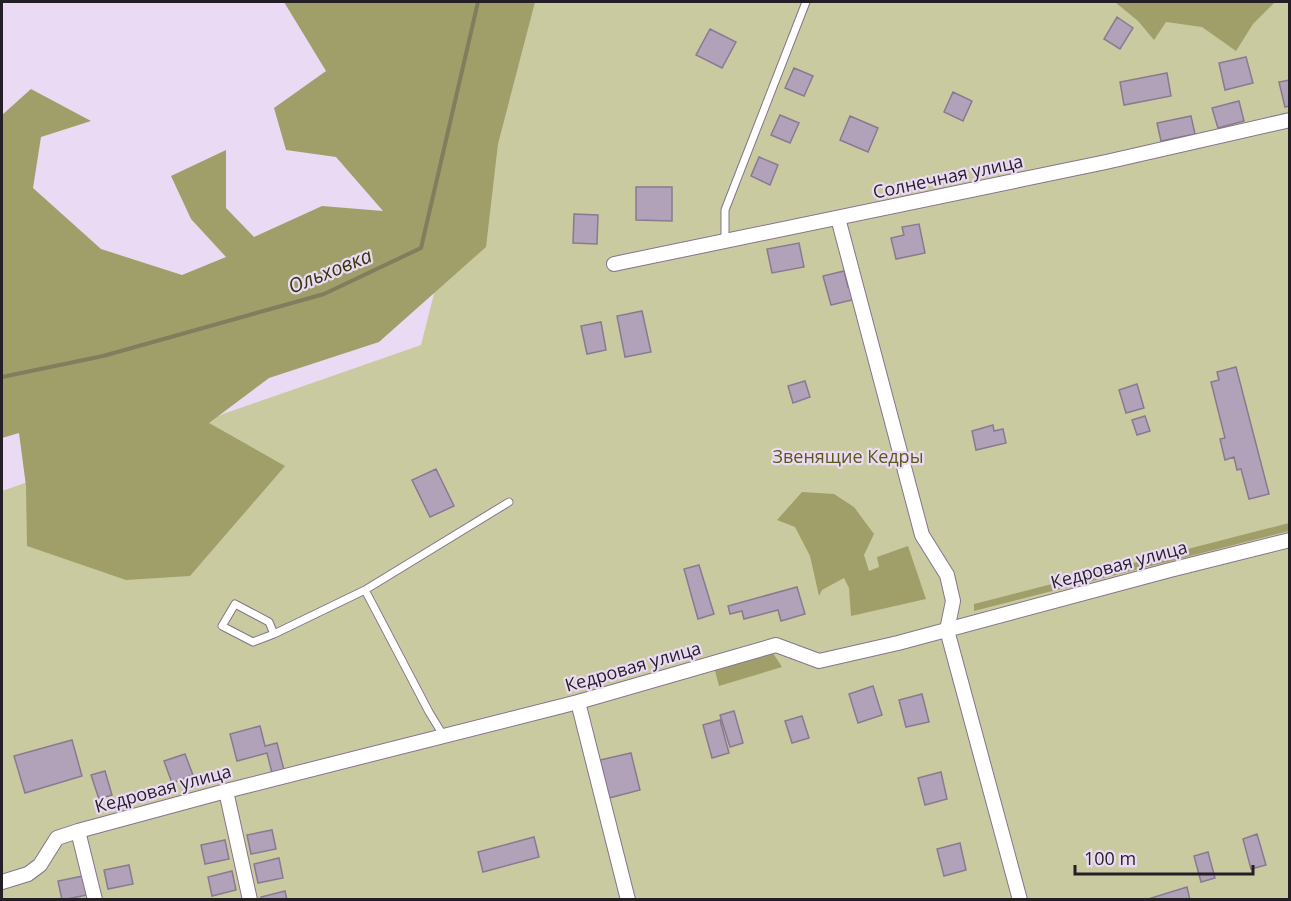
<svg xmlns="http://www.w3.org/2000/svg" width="1291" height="901" font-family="'Open Sans',sans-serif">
<rect width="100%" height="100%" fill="#ebdaf3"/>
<path fill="#cacaa0" d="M 508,2 L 1289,2 L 1289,899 L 2,899 L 2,491 L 421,345 Z"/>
<path fill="#a09f6a" d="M 284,2 L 535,2 L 498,144 L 486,247 L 379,342 L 269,378 L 209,423 L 285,466 L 190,576 L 126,580 L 27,546 L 26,486 L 19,433 L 2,438 L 2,115 L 31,89 L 91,121 L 41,137 L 33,188 L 101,249 L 182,275 L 226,257 L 191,219 L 171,176 L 226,150 L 226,208 L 254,237 L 322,206 L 383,211 L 336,157 L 286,150 L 274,108 L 326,71 Z
M 1115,2 L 1275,2 L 1253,24 L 1236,51 L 1202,27 L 1166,22 L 1154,40 L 1138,21 Z
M 802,492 L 834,494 L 854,507 L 874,534 L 864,555 L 869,571 L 879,567 L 877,557 L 908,546 L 926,599 L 851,616 L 849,588 L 844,578 L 822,590 L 819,596 L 810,556 L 795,527 L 777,520 Z
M 1289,523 L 1289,531 L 974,611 L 974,604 Z
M 771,650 L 782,667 L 719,686 L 714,667 Z"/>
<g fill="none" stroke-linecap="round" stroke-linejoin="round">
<path stroke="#807e5c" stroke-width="4" d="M 2,377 L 103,356 L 324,294 L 421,248 L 478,2"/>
</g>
<path fill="#b1a1b9" stroke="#897a91" stroke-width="1.5" d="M 1117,17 L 1133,28 L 1120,49 L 1104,39 Z
M 710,29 L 736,42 L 722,68 L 696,55 Z
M 1246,57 L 1253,83 L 1225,90 L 1219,63 Z
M 794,68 L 813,76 L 804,96 L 785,88 Z
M 1167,73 L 1171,96 L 1124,105 L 1120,82 Z
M 1290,80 L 1290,106 L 1285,107 L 1279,82 Z
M 953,92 L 972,101 L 963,121 L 944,112 Z
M 1239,101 L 1244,121 L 1218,128 L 1212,108 Z
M 780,115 L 799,123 L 790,143 L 771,135 Z
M 850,116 L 878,128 L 868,152 L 840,140 Z
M 1191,116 L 1195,134 L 1161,141 L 1157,123 Z
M 759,157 L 778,165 L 770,185 L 751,176 Z
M 636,187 L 672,187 L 672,221 L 636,220 Z
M 574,214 L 598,215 L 597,244 L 573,243 Z
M 919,224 L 925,253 L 896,259 L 891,238 L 904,235 L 902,227 Z
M 799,243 L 804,267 L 772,273 L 767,249 Z
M 844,271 L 848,287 L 853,285 L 856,299 L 831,305 L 823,276 Z
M 642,311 L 651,352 L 625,357 L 617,316 Z
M 601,322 L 606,350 L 587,354 L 581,326 Z
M 1236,367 L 1269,494 L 1249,499 L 1241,469 L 1237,470 L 1234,457 L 1225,460 L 1220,439 L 1225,438 L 1211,382 L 1219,380 L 1217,372 Z
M 805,381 L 810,397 L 793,403 L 788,386 Z
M 1137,384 L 1144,408 L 1126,413 L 1119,390 Z
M 1145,416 L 1150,431 L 1137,435 L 1132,420 Z
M 993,425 L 994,431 L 1003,429 L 1006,443 L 976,450 L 972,431 Z
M 436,469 L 454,506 L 430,517 L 412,480 Z
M 699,565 L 714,614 L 698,619 L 684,569 Z
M 797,587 L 805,614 L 781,621 L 778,610 L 744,619 L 742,611 L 730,614 L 728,606 Z
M 873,686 L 882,715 L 858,723 L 849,694 Z
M 922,694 L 929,722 L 906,727 L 899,700 Z
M 734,711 L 743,743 L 730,747 L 720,715 Z
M 802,716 L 809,738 L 792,743 L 785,721 Z
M 720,720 L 729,753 L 712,758 L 703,725 Z
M 260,726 L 265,746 L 277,743 L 284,770 L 272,773 L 267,753 L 237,761 L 230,734 Z
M 72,740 L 82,776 L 25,793 L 14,756 Z
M 631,753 L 640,790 L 609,798 L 600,760 Z
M 185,754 L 193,775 L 172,783 L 164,761 Z
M 105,771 L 112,795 L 99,799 L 91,775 Z
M 941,772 L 947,799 L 925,805 L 918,778 Z
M 272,830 L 276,849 L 251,854 L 247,835 Z
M 1257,834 L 1266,865 L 1251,869 L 1243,839 Z
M 534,837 L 539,857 L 483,872 L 478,852 Z
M 225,840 L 229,859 L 205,864 L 201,845 Z
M 960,843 L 966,870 L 944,876 L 937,849 Z
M 1208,852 L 1215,878 L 1201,882 L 1194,856 Z
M 279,858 L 283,878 L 258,883 L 254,864 Z
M 129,865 L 133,884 L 108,889 L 104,870 Z
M 232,871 L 236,890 L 212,896 L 208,877 Z
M 83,876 L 87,895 L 62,900 L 58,881 Z
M 1187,887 L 1190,900 L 1148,900 L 1148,899 Z
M 285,891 L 287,900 L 261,900 L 261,897 Z"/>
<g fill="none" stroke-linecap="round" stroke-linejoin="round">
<g stroke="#84758c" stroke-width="9">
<path id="lane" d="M 725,241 L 725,210 L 806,2
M 274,634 L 269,622 L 235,604 L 222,626 L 253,642 L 274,634 L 365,590
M 443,735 L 429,712 L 365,590 L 509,502"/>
</g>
<g stroke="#84758c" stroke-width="16">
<path id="street" d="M 838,218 L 922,535 L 947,575 L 953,601 L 947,630 L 1020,900
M 614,264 L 1106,162 L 1290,120
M 578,702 L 628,900
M 226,791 L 250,900
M 78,831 L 95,900
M 2,882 L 28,874 L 40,865 L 57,838 L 78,831 L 226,791 L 578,702 L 776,645 L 819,661 L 898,643 L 1170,570 L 1290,540"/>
</g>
<use href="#lane" stroke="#fff" stroke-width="7"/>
<use href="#street" stroke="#fff" stroke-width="14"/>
</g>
<g text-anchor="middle" stroke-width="4.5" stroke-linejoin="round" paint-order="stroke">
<g font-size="18" fill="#241e27" stroke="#ebdaf3">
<text transform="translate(948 177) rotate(-12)" y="6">Солнечная улица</text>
<text transform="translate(1119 565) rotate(-15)" y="6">Кедровая улица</text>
<text transform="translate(633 667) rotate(-16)" y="6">Кедровая улица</text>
<text transform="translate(163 789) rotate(-15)" y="6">Кедровая улица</text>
</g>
<g font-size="18" fill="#5b581b" stroke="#ebdaf3">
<text x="848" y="463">Звенящие Кедры</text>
</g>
<g font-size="20" font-style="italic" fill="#37360a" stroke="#ebdaf3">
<text transform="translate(330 271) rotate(-22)" y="7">Ольховка</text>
</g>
</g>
<rect width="1291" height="901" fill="none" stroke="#241e27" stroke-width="6"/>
<path d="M1075 865v9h178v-9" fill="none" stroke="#241e27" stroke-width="3"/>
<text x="1084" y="865" font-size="18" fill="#241e27" stroke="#ebdaf3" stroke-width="4.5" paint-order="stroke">100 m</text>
</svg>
